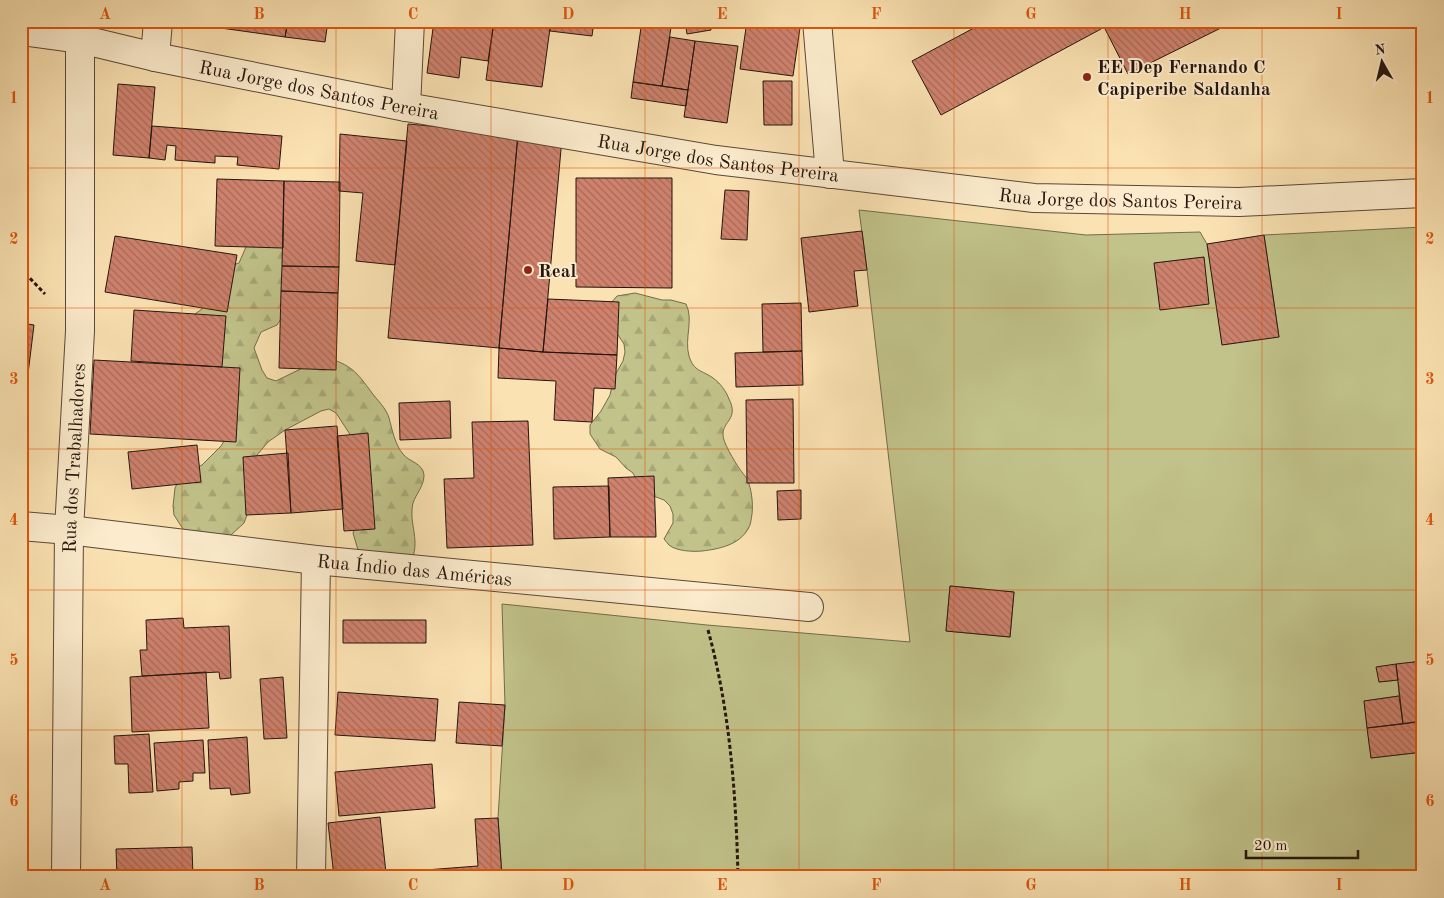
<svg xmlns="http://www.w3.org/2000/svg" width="1444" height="898" font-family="'Old Standard TT',serif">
<defs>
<pattern id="forest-firs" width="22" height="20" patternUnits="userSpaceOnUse" patternTransform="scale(1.25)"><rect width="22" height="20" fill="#c1c38a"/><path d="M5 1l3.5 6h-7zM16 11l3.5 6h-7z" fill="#a6a776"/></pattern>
<pattern id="building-back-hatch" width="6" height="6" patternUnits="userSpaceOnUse" patternTransform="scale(1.25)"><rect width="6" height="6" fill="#cf826e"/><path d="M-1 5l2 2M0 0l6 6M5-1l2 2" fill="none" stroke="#a86959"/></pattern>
</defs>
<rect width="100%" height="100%" fill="#fbe2b2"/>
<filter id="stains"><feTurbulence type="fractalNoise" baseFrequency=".004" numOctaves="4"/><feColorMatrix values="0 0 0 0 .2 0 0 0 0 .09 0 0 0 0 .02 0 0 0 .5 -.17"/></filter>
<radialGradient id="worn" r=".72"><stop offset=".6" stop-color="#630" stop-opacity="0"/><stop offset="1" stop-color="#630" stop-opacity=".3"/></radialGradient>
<path fill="#c1c38a" stroke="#726c4c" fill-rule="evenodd" d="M 859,210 L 1086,235 L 1200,232 L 1207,244 L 1279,337 L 1264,235 L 1423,227 L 1423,661 L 1377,667 L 1379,682 L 1398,680 L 1399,696 L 1364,701 L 1371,758 L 1423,752 L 1423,877 L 502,877 L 498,818 L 505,705 L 502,604 L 707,625 L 910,642 L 867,270 ZM 950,586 L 1014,592 L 1010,637 L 946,631 Z"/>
<path fill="url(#forest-firs)" stroke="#726c4c" d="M 290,237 L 283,316 L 277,325 L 261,332 L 254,348 L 262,370 L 267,378 L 276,381 L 325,357 C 351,365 356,371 372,393 C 378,401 386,408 389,418 C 392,429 395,445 403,454 C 409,462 423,463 424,475 C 424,486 416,494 413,503 C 408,525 422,540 410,564 L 358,550 L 353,533 L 362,507 L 359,448 L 336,413 L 329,409 L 321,411 L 285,430 L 268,442 L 257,455 L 252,472 L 253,499 L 244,523 L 231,535 L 223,539 L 198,539 L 183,529 L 174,515 L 173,506 L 175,488 L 179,480 L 186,474 L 202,465 L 221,446 L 226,438 L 207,370 L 198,356 L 195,314 L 202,309 L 205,301 L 222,269 L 239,263 L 249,240 Z
M 635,293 L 662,300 L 671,300 L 686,304 C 694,320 684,338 689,356 C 694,372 702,370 713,378 C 720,383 726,391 729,399 C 739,419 723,421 723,434 C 722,441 735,462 739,468 C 742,473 748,478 749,484 C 752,493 753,505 752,514 C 751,519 751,525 748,529 C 739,545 719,549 702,551 C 693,552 676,551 669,545 C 667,543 666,541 664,539 L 673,523 L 673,514 L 670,506 L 664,500 L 648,494 L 641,489 L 633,473 L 626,468 L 616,457 L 600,449 L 590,434 L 590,425 L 601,411 L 610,395 L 614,377 L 623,361 L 625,352 L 624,344 L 614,329 L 611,303 L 617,296 Z"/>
<path fill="url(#building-back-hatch)" stroke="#24150e" d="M 188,21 L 229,21 L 228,29 L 188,24 Z
M 229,21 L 288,21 L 285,37 L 228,29 Z
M 288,21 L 328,21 L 325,42 L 285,37 Z
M 434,21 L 494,21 L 488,61 L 461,57 L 459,78 L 427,73 Z
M 494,21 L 551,21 L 542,87 L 486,80 Z
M 551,21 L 594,21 L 592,36 L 550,31 Z
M 642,21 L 672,21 L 662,86 L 633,82 Z
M 685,21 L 710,21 L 711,30 L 687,34 Z
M 747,21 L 801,21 L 793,76 L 740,69 Z
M 987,21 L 1097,21 L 1101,29 L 941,115 L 912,61 Z
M 1101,21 L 1235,21 L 1128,74 Z
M 670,37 L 695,41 L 688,90 L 662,86 Z
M 695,41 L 738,46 L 727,123 L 684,117 Z
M 763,81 L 792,81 L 792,125 L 764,125 Z
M 633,82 L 688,90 L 686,106 L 631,98 Z
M 118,84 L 155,87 L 149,158 L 113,155 Z
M 408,124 L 518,134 L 499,348 L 388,338 Z
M 152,126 L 282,136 L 279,169 L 237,165 L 238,157 L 215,156 L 215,163 L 175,160 L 176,146 L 167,145 L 165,160 L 149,158 Z
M 340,134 L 407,141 L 395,265 L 356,261 L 363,193 L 339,191 Z
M 518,134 L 562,138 L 543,352 L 499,348 Z
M 576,178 L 672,178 L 672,288 L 576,287 Z
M 217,179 L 284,181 L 283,248 L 215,246 Z
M 284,181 L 340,182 L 339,267 L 282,266 Z
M 725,190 L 749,191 L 747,240 L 721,239 Z
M 862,231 L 867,270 L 854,271 L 858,306 L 809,312 L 801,238 Z
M 1264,235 L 1279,337 L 1222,345 L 1207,244 Z
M 115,236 L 237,255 L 227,312 L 105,292 Z
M 1204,257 L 1209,304 L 1160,310 L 1154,263 Z
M 282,266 L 339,267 L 338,293 L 281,291 Z
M 281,291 L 338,293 L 336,370 L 279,368 Z
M 548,299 L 619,302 L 617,355 L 543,352 Z
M 801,303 L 802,351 L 763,352 L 762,304 Z
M 134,310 L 226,316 L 222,367 L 131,361 Z
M 21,323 L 34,325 L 27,382 L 21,381 Z
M 499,348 L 543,352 L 617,355 L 615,389 L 594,388 L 592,422 L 554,420 L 556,381 L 498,378 Z
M 802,351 L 803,385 L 736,387 L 735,353 Z
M 94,360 L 240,368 L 236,442 L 90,434 Z
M 793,399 L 794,483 L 747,483 L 746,400 Z
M 450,401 L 451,438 L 400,440 L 399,403 Z
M 528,421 L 533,545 L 447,548 L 444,479 L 474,478 L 472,422 Z
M 337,426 L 343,509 L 291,513 L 285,430 Z
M 368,433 L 375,529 L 344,531 L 337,436 Z
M 197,445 L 201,482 L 132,489 L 128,452 Z
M 288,453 L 291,513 L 246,515 L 243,457 Z
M 654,476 L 656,537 L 610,537 L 608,478 Z
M 609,486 L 610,537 L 554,539 L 553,487 Z
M 801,490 L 801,519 L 778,520 L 777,491 Z
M 950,586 L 1014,592 L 1010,637 L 946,631 Z
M 183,618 L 184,628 L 229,626 L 231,678 L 220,679 L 219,672 L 142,676 L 140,650 L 147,650 L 146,620 Z
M 343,620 L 426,620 L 426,643 L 343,643 Z
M 1423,661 L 1423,721 L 1403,724 L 1396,664 Z
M 1396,664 L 1398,680 L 1379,682 L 1376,667 Z
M 206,672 L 209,728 L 132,732 L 130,677 Z
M 283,677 L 287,738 L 264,739 L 260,679 Z
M 338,692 L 438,699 L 435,741 L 335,735 Z
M 1399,696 L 1403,724 L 1367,728 L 1364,701 Z
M 459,702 L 505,705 L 502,746 L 456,743 Z
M 1423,721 L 1423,752 L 1371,758 L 1367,728 Z
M 149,734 L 153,792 L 129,793 L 128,764 L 115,764 L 114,736 Z
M 247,737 L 250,793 L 231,795 L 230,788 L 210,789 L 208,740 Z
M 203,740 L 205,773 L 193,773 L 193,781 L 179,782 L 179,789 L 157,791 L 154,743 Z
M 432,764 L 435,808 L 339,816 L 335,772 Z
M 380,817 L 386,873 L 350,877 L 334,877 L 328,823 Z
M 498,818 L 502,877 L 387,877 L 386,873 L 478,866 L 475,819 Z
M 192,847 L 193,877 L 117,877 L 116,849 Z"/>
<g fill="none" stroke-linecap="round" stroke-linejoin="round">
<g stroke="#5a4837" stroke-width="30">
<g id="minor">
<path d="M 817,21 L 830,174"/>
<path d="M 155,57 L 158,21"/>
<path d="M 406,107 L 410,21"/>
<path id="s1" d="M 21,526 L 69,530 L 316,560 L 809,607"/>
<path d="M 311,877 L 316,560"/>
</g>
</g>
<g stroke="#5a4837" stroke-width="30">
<g id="tertiary">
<path id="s2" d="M 21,31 L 80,39 L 155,57 L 406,107 L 716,160 L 1034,198 L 1239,202 L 1423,193"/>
<path id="s3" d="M 66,877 L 69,530 L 80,331 L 80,39"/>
</g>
</g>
<path stroke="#24150e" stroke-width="3" stroke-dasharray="4 2.5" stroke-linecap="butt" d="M 21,269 L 45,294
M 708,630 C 730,710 736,794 738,877"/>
<use href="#minor" stroke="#fceccd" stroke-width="28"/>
<use href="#tertiary" stroke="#fceccd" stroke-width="28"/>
</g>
<path fill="none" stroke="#de560c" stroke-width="1" stroke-opacity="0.55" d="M 182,21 L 182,877M 336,21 L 336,877M 491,21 L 491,877M 645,21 L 645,877M 799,21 L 799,877M 954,21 L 954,877M 1108,21 L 1108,877M 1262,21 L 1262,877M 21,168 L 1423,168M 21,308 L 1423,308M 21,449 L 1423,449M 21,590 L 1423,590M 21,730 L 1423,730"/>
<g fill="#8f2418" stroke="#fceccd" stroke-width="2">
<circle cx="1087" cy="77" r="5"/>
<circle cx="528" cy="270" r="5"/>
</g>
<g text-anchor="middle" stroke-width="4" stroke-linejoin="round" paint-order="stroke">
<g font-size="19" font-weight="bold" fill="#24150e" stroke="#fceccd" text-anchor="start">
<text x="1097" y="73">EE Dep Fernando C<tspan x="1097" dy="22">Capiperibe Saldanha</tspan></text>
<text x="538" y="277">Real</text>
</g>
<g font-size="19" fill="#24150e" stroke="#fceccd">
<text dy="7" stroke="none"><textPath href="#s2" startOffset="304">Rua Jorge dos Santos Pereira</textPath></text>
<text dy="7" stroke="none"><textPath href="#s2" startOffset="709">Rua Jorge dos Santos Pereira</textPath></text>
<text dy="7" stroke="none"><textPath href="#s2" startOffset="1114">Rua Jorge dos Santos Pereira</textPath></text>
<text dy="7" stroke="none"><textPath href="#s3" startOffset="419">Rua dos Trabalhadores</textPath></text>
<text dy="7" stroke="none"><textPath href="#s1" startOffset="396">Rua Índio das Américas</textPath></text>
</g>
</g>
<rect width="1444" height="898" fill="none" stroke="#fbe2b2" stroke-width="55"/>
<g transform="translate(1382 62) rotate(352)" stroke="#fceccd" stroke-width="4" paint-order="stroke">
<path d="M0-4L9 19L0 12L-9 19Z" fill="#24150e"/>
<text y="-8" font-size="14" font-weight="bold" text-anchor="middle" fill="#24150e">N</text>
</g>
<path d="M1246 850v8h112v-8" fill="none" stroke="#24150e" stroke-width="2.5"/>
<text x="1254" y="850" font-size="15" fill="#24150e" stroke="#fceccd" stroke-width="4" paint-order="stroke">20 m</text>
<rect x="28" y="28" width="1388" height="842" fill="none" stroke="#de560c" stroke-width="2"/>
<g font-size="16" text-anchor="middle" font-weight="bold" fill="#de560c">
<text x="105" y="19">A</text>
<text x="259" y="19">B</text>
<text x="413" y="19">C</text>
<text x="568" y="19">D</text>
<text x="722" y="19">E</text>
<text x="876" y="19">F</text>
<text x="1031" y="19">G</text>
<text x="1185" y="19">H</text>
<text x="1339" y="19">I</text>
<text x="14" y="103">1</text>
<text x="1430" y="103">1</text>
<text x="14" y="244">2</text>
<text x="1430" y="244">2</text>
<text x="14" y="384">3</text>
<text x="1430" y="384">3</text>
<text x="14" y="525">4</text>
<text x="1430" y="525">4</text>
<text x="14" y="665">5</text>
<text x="1430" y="665">5</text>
<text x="14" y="806">6</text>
<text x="1430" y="806">6</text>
<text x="105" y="890">A</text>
<text x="259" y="890">B</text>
<text x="413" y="890">C</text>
<text x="568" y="890">D</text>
<text x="722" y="890">E</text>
<text x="876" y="890">F</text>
<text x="1031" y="890">G</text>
<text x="1185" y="890">H</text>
<text x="1339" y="890">I</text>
</g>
<rect width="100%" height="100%" filter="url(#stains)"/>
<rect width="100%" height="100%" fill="url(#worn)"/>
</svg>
